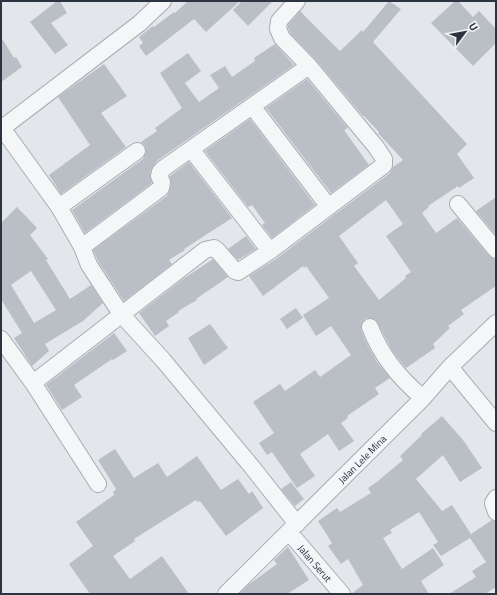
<svg xmlns="http://www.w3.org/2000/svg" width="497" height="595" font-family="'Titillium Web',sans-serif">
<rect width="100%" height="100%" fill="#e3e6ea"/>
<path fill="#babfc6" fill-rule="evenodd" d="M 57,1 L 60,1 L 67,13 L 51,23 L 68,45 L 55,54 L 30,22 Z
M 188,1 L 240,1 L 206,32 L 194,19 L 146,56 L 139,46 L 143,43 L 139,37 L 153,26 L 154,27 L 174,12 L 175,13 Z
M 242,1 L 273,1 L 248,26 L 233,10 Z
M 389,1 L 401,9 L 373,42 L 467,144 L 457,154 L 474,178 L 459,188 L 458,186 L 428,206 L 429,207 L 422,213 L 436,233 L 457,218 L 489,256 L 496,259 L 496,286 L 461,310 L 464,314 L 448,326 L 450,328 L 433,344 L 435,348 L 406,368 L 393,352 L 376,320 L 371,318 L 366,318 L 363,321 L 361,325 L 361,330 L 366,342 L 377,362 L 390,378 L 375,388 L 379,394 L 347,416 L 348,418 L 341,423 L 354,441 L 339,451 L 328,434 L 300,454 L 315,476 L 297,488 L 272,452 L 267,455 L 259,443 L 274,433 L 253,402 L 280,384 L 285,391 L 315,370 L 320,377 L 351,355 L 331,326 L 316,336 L 303,315 L 329,298 L 306,266 L 304,268 L 303,266 L 263,296 L 249,276 L 276,259 L 334,215 L 390,173 L 393,167 L 403,160 L 378,133 L 379,132 L 364,116 L 363,116 L 316,60 L 291,34 L 288,28 L 288,25 L 300,11 L 340,51 L 362,30 L 363,32 ZM 386,200 L 403,224 L 386,236 L 411,272 L 405,276 L 406,278 L 379,300 L 354,266 L 358,263 L 339,236 Z
M 455,1 L 458,1 L 473,17 L 479,11 L 496,29 L 496,43 L 473,66 L 431,23 Z
M 1,37 L 14,58 L 16,57 L 22,67 L 1,82 Z
M 275,44 L 294,65 L 158,160 L 151,170 L 150,174 L 152,183 L 85,233 L 72,210 L 143,159 L 145,155 L 146,150 L 145,146 L 141,142 L 157,131 L 155,128 L 182,108 L 160,73 L 188,53 L 201,71 L 185,83 L 199,102 L 219,88 L 210,75 L 225,66 L 232,77 L 255,61 L 254,58 Z
M 104,64 L 127,96 L 101,113 L 126,147 L 61,194 L 49,175 L 90,145 L 58,97 Z
M 307,79 L 348,128 L 344,130 L 369,165 L 331,193 L 266,108 Z
M 250,119 L 315,205 L 272,238 L 262,225 L 265,223 L 252,205 L 248,207 L 205,151 Z
M 189,162 L 232,218 L 184,249 L 185,250 L 169,260 L 172,264 L 124,301 L 98,261 L 93,250 L 167,196 L 170,190 L 171,184 L 170,176 Z
M 496,197 L 496,235 L 476,211 Z
M 17,207 L 37,228 L 30,235 L 48,259 L 46,260 L 70,299 L 91,285 L 103,303 L 83,321 L 45,344 L 49,351 L 32,366 L 14,338 L 22,333 L 1,299 L 1,223 ZM 31,271 L 56,310 L 34,323 L 11,285 Z
M 246,236 L 256,249 L 238,260 L 228,249 Z
M 213,259 L 228,277 L 196,299 L 197,300 L 178,311 L 179,312 L 166,321 L 169,326 L 155,336 L 139,313 L 183,279 Z
M 296,308 L 303,318 L 287,329 L 280,319 Z
M 210,324 L 228,348 L 204,365 L 188,338 Z
M 114,333 L 127,351 L 113,360 L 112,359 L 74,385 L 82,397 L 62,410 L 46,385 Z
M 442,416 L 463,440 L 482,468 L 460,482 L 443,455 L 416,479 L 442,511 L 452,505 L 471,534 L 492,520 L 496,521 L 496,587 L 485,594 L 449,594 L 476,577 L 472,571 L 486,562 L 470,538 L 441,556 L 433,545 L 438,542 L 419,512 L 390,530 L 392,533 L 383,538 L 402,569 L 433,548 L 444,565 L 421,581 L 429,594 L 351,594 L 363,585 L 348,559 L 341,564 L 328,546 L 332,543 L 318,521 L 337,508 L 340,512 L 371,493 L 368,488 L 378,481 L 403,460 L 400,456 L 422,435 L 421,434 Z
M 115,449 L 134,478 L 158,463 L 167,477 L 197,456 L 221,490 L 238,479 L 249,494 L 252,491 L 263,508 L 226,536 L 200,501 L 198,502 L 196,500 L 134,539 L 135,541 L 113,556 L 130,579 L 162,556 L 189,594 L 90,594 L 69,564 L 93,546 L 76,522 L 114,495 L 113,492 L 116,489 L 98,460 Z
M 291,482 L 304,499 L 295,506 L 281,489 Z
M 288,547 L 309,580 L 287,594 L 239,594 L 248,585 L 277,564 L 274,560 Z"/>
<g fill="none" stroke-linecap="round" stroke-linejoin="round">
<g stroke="#a8adb4" stroke-width="18">
<path id="street" d="M 252,106 L 329,207
M 2,128 L 59,207 L 82,247 L 89,265 L 121,314 L 163,360 L 252,467 L 297,524
M 1,129 L 140,23 L 163,1
M 191,149 L 270,251
M 458,204 L 496,250
M 59,207 L 137,151
M 82,247 L 161,188 L 162,182 L 159,176 L 160,172 L 164,168 L 309,66
M 370,327 C 381,356 399,378 423,398
M 1,339 L 33,383 L 98,484
M 450,367 L 496,423
M 33,383 L 205,250 L 214,248 L 217,250 L 235,271 L 238,272 L 270,251 L 384,165 L 384,159 L 376,147 L 309,66 L 282,38 L 278,29 L 279,21 L 297,1
M 496,498 L 493,503 L 496,512
M 289,532 L 342,594
M 226,594 L 423,398 L 450,367 L 496,323"/>
</g>
<use href="#street" stroke="#f5f6f8" stroke-width="16"/>
</g>
<g text-anchor="middle" stroke-width="3" stroke-linejoin="round" paint-order="stroke">
<g font-size="10" fill="#2c3341" stroke="#f2f4f7">
<text transform="translate(362 459) rotate(-45)" y="4">Jalan Lele Mina</text>
<text transform="translate(315 563) rotate(49)" y="4">Jalan Serut</text>
</g>
</g>
<rect width="497" height="595" fill="none" stroke="#2c3341" stroke-width="4"/>
<g transform="translate(465 32) rotate(58)" stroke="#f2f4f7" stroke-width="3" paint-order="stroke">
<path d="M0-3L7 15L0 10L-7 15Z" fill="#2c3341"/>
<text y="-6" font-size="11" font-weight="bold" text-anchor="middle" fill="#2c3341">U</text>
</g>
</svg>
